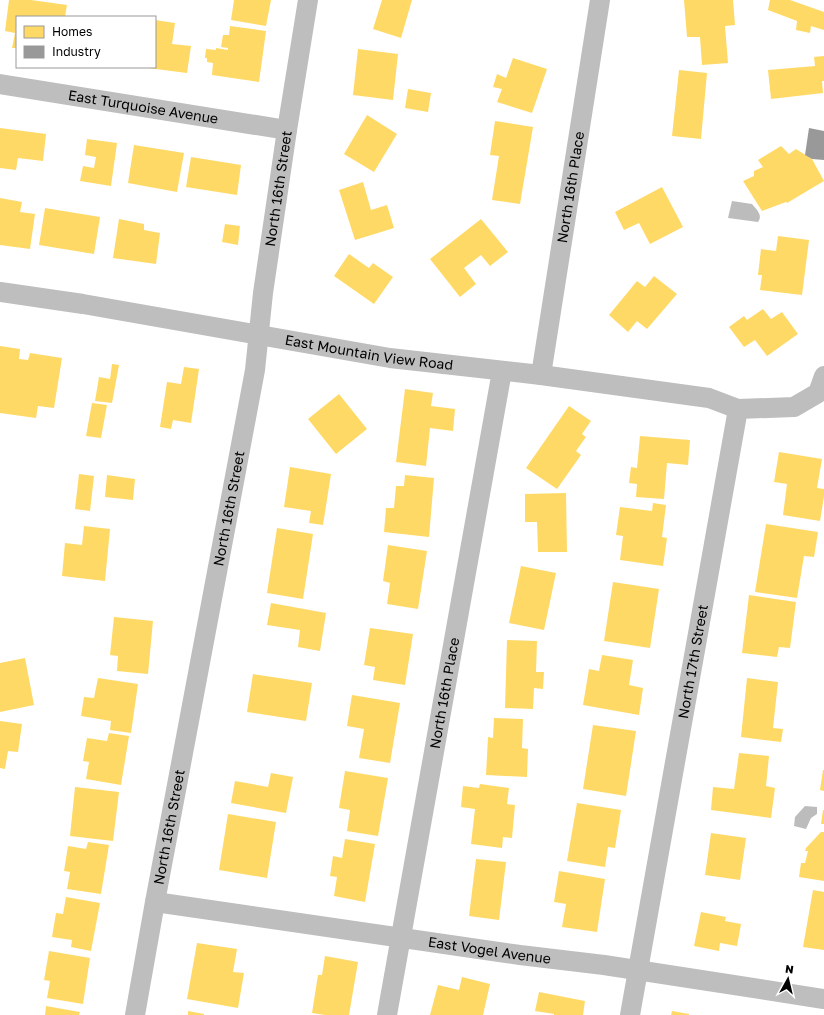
<svg xmlns="http://www.w3.org/2000/svg" width="824" height="1015" font-family="'Golos Text',sans-serif">
<rect width="100%" height="100%" fill="#fff"/>
<path fill="#bcbcbc" d="M 732,201 L 752,204 C 757,210 763,215 758,222 L 728,218 Z
M 805,806 L 817,807 L 817,814 L 811,818 L 806,829 L 794,826 L 795,817 Z"/>
<path fill="#ffd966" d="M 9,0 L 31,0 L 67,5 L 65,17 L 17,17 L 17,48 L 12,48 L 15,33 L 5,31 Z
M 234,0 L 271,0 L 266,26 L 231,20 Z
M 382,0 L 412,0 L 401,38 L 373,29 Z
M 684,0 L 733,0 L 735,25 L 725,26 L 728,63 L 702,65 L 700,37 L 687,37 Z
M 770,0 L 790,0 L 824,12 L 824,30 L 811,26 L 810,33 L 796,30 L 797,21 L 768,10 Z
M 155,20 L 175,23 L 172,44 L 191,46 L 187,73 L 148,68 L 148,67 L 155,67 Z
M 230,26 L 266,31 L 259,82 L 212,75 L 213,63 L 207,62 L 207,58 L 205,58 L 206,49 L 216,50 L 216,48 L 228,50 L 228,48 L 221,47 L 223,35 L 229,35 Z
M 358,49 L 398,54 L 393,100 L 353,95 Z
M 824,56 L 824,81 L 822,81 L 823,93 L 771,99 L 768,70 L 815,66 L 814,57 Z
M 513,58 L 547,69 L 532,113 L 497,102 L 502,89 L 493,87 L 497,74 L 506,78 Z
M 679,70 L 707,73 L 701,139 L 672,136 Z
M 408,89 L 431,93 L 428,112 L 405,108 Z
M 367,115 L 397,134 L 374,172 L 344,154 Z
M 495,121 L 533,127 L 520,204 L 492,200 L 499,156 L 490,155 Z
M 0,128 L 46,134 L 43,161 L 18,158 L 16,170 L 0,168 Z
M 87,139 L 117,143 L 111,186 L 80,181 L 83,166 L 94,168 L 96,157 L 85,155 Z
M 134,145 L 184,153 L 177,192 L 128,183 Z
M 781,146 L 789,154 L 796,149 L 812,159 L 824,181 L 787,203 L 786,202 L 762,211 L 743,181 L 754,176 L 754,171 L 763,167 L 758,160 Z
M 191,157 L 241,165 L 237,195 L 186,187 Z
M 363,182 L 371,210 L 387,205 L 394,228 L 355,240 L 339,190 Z
M 662,187 L 683,227 L 650,244 L 639,223 L 624,230 L 615,212 Z
M 0,198 L 22,202 L 20,212 L 35,214 L 30,249 L 0,245 Z
M 45,208 L 100,217 L 94,254 L 39,245 Z
M 119,219 L 144,224 L 144,230 L 160,233 L 156,264 L 113,258 Z
M 481,219 L 508,252 L 490,266 L 481,255 L 464,268 L 476,284 L 460,297 L 430,259 Z
M 225,224 L 240,226 L 238,245 L 222,242 Z
M 778,236 L 809,240 L 802,295 L 760,290 L 762,275 L 758,275 L 761,249 L 776,251 Z
M 349,254 L 369,268 L 373,263 L 393,277 L 374,304 L 334,276 Z
M 654,276 L 677,294 L 647,329 L 637,321 L 628,332 L 609,315 L 637,281 L 645,287 Z
M 763,309 L 771,319 L 782,312 L 798,334 L 767,356 L 755,340 L 744,347 L 729,327 L 744,316 L 747,320 Z
M 0,346 L 20,349 L 19,359 L 28,360 L 30,353 L 62,358 L 54,408 L 38,406 L 36,418 L 0,413 Z
M 112,364 L 119,365 L 112,403 L 95,401 L 99,377 L 110,379 Z
M 184,367 L 199,369 L 191,423 L 173,420 L 171,429 L 160,427 L 167,382 L 181,384 Z
M 405,389 L 433,393 L 431,406 L 455,409 L 453,431 L 430,428 L 426,466 L 396,462 Z
M 339,394 L 367,429 L 336,454 L 308,419 Z
M 92,403 L 107,405 L 101,438 L 86,436 Z
M 569,406 L 591,421 L 582,434 L 586,437 L 576,451 L 581,455 L 557,489 L 526,468 Z
M 640,436 L 690,440 L 688,465 L 667,463 L 664,499 L 636,497 L 637,484 L 629,483 L 631,467 L 637,468 Z
M 779,452 L 822,459 L 817,488 L 824,489 L 824,496 L 820,521 L 783,515 L 787,484 L 774,482 Z
M 290,467 L 331,474 L 323,525 L 309,523 L 311,511 L 284,507 Z
M 79,474 L 94,476 L 90,511 L 75,509 Z
M 107,475 L 135,479 L 133,500 L 105,497 Z
M 405,475 L 434,478 L 429,537 L 384,532 L 386,508 L 394,508 L 396,486 L 404,486 Z
M 566,493 L 567,552 L 538,552 L 537,522 L 525,522 L 525,494 Z
M 653,503 L 666,505 L 662,537 L 667,538 L 663,566 L 620,560 L 623,536 L 616,535 L 620,507 L 652,511 Z
M 766,524 L 818,532 L 814,557 L 804,556 L 797,598 L 755,592 Z
M 84,526 L 110,529 L 105,581 L 62,576 L 65,543 L 82,545 Z
M 277,528 L 313,534 L 303,599 L 267,593 Z
M 388,545 L 427,551 L 418,609 L 387,604 L 390,583 L 383,581 Z
M 521,566 L 556,573 L 544,630 L 509,623 Z
M 613,582 L 659,589 L 650,648 L 604,641 Z
M 749,595 L 796,602 L 790,648 L 779,647 L 777,657 L 742,653 Z
M 271,603 L 326,613 L 320,651 L 298,647 L 300,630 L 267,625 Z
M 114,617 L 153,621 L 148,674 L 117,671 L 118,656 L 110,655 Z
M 370,628 L 413,634 L 405,685 L 373,680 L 375,667 L 364,665 Z
M 507,640 L 537,641 L 536,672 L 544,672 L 543,689 L 534,688 L 533,709 L 505,708 Z
M 602,655 L 633,660 L 629,685 L 643,688 L 639,715 L 583,705 L 589,669 L 599,671 Z
M 25,658 L 34,705 L 0,712 L 0,663 Z
M 253,674 L 312,683 L 306,721 L 247,712 Z
M 98,678 L 138,684 L 131,733 L 110,730 L 111,721 L 81,716 L 84,697 L 94,698 Z
M 747,678 L 778,682 L 773,728 L 783,729 L 781,742 L 741,737 Z
M 352,695 L 400,703 L 390,763 L 359,758 L 364,729 L 347,726 Z
M 494,718 L 523,719 L 522,748 L 528,749 L 527,777 L 486,775 L 488,737 L 493,738 Z
M 0,721 L 22,724 L 18,752 L 8,751 L 5,769 L 0,768 Z
M 593,725 L 636,731 L 626,796 L 583,789 Z
M 109,733 L 129,736 L 121,785 L 86,779 L 89,762 L 83,761 L 87,738 L 107,741 Z
M 739,753 L 769,756 L 766,786 L 775,788 L 771,818 L 711,810 L 713,787 L 734,789 Z
M 823,770 L 824,770 L 824,791 L 820,790 Z
M 345,771 L 388,778 L 378,836 L 347,831 L 350,810 L 339,808 Z
M 271,773 L 293,777 L 286,813 L 231,803 L 235,781 L 268,787 Z
M 480,784 L 509,788 L 507,804 L 515,805 L 512,838 L 503,837 L 502,848 L 471,844 L 475,809 L 461,807 L 463,786 L 479,788 Z
M 75,787 L 119,792 L 113,841 L 70,836 Z
M 577,803 L 621,810 L 615,848 L 608,847 L 605,867 L 567,861 Z
M 823,810 L 824,810 L 824,824 L 821,824 Z
M 228,814 L 276,822 L 267,878 L 219,870 Z
M 821,832 L 824,832 L 824,881 L 799,877 L 801,863 L 805,863 L 808,851 L 805,851 L 806,848 Z
M 711,833 L 746,838 L 740,880 L 705,875 Z
M 345,839 L 375,844 L 365,902 L 334,896 L 337,877 L 330,876 L 333,856 L 342,858 Z
M 88,842 L 109,845 L 101,894 L 67,889 L 70,872 L 64,871 L 68,846 L 86,849 Z
M 476,859 L 506,862 L 499,920 L 469,916 Z
M 559,871 L 605,879 L 597,932 L 562,927 L 566,904 L 554,902 Z
M 813,890 L 824,892 L 824,950 L 803,947 Z
M 66,897 L 100,903 L 91,951 L 71,947 L 72,940 L 52,937 L 56,913 L 63,914 Z
M 701,912 L 726,917 L 725,921 L 741,924 L 737,946 L 720,943 L 719,951 L 694,946 Z
M 197,943 L 237,949 L 233,972 L 244,973 L 238,1008 L 187,999 Z
M 49,951 L 90,958 L 83,1004 L 47,998 L 50,981 L 44,980 Z
M 325,956 L 358,962 L 349,1015 L 325,1015 L 312,1013 L 318,975 L 322,975 Z
M 462,977 L 490,984 L 483,1015 L 430,1015 L 438,985 L 459,990 Z
M 539,992 L 585,1001 L 583,1015 L 554,1015 L 554,1014 L 535,1011 Z
M 46,1006 L 80,1012 L 79,1015 L 45,1015 Z
M 188,1011 L 204,1014 L 204,1015 L 188,1015 Z
M 672,1011 L 689,1014 L 689,1015 L 671,1015 Z"/>
<path fill="#999" d="M 809,128 L 824,131 L 824,160 L 812,159 L 805,155 Z"/>
<g fill="none" stroke-linecap="round" stroke-linejoin="round">
<g stroke="#bebebe" stroke-width="20">
<path id="s1" d="M 0,84 L 287,130"/>
<path id="s2" d="M 0,292 L 83,304 L 390,358 L 541,375 L 709,398 L 738,409"/>
<path id="s3" d="M 541,375 L 600,0"/>
<path id="s4" d="M 155,902 L 520,955 L 604,965 L 824,999"/>
<path id="s5" d="M 135,1015 L 155,902 L 255,370 L 263,293 L 287,130 L 308,0"/>
<path id="s6" d="M 387,1015 L 502,371"/>
<path id="s7" d="M 630,1015 L 738,409 L 794,407 L 818,393 L 824,376"/>
</g>
</g>
<g text-anchor="middle" stroke-width="4" stroke-linejoin="round" paint-order="stroke">
<g font-size="14" fill="#000" stroke="#fff">
<text dy="5" stroke="none"><textPath href="#s1" startOffset="145">East Turquoise Avenue</textPath></text>
<text dy="5" stroke="none"><textPath href="#s3" startOffset="190">North 16th Place</textPath></text>
<text dy="5" stroke="none"><textPath href="#s5" startOffset="839">North 16th Street</textPath></text>
<text dy="5" stroke="none"><textPath href="#s2" startOffset="374">East Mountain View Road</textPath></text>
<text dy="5" stroke="none"><textPath href="#s5" startOffset="515">North 16th Street</textPath></text>
<text dy="5" stroke="none"><textPath href="#s7" startOffset="359">North 17th Street</textPath></text>
<text dy="5" stroke="none"><textPath href="#s6" startOffset="327">North 16th Place</textPath></text>
<text dy="5" stroke="none"><textPath href="#s5" startOffset="191">North 16th Street</textPath></text>
<text dy="5" stroke="none"><textPath href="#s4" startOffset="338">East Vogel Avenue</textPath></text>
</g>
</g>
<rect x="16" y="16" width="140" height="52" fill="#ffffff" stroke="#999999"/>
<rect x="24" y="26" width="20" height="12" fill="#ffd966" stroke="#999999"/>
<text x="52" y="36" font-size="12" fill="#000000">Homes</text>
<rect x="24" y="46" width="20" height="12" fill="#999999" stroke="#999999"/>
<text x="52" y="56" font-size="12" fill="#000000">Industry</text>
<g transform="translate(788 979) rotate(8)" stroke="#ffffff" stroke-width="3" paint-order="stroke">
<path d="M0-3L7 15L0 10L-7 15Z" fill="#000000"/>
<text y="-6" font-size="11" font-weight="bold" text-anchor="middle" fill="#000000">N</text>
</g>
</svg>
